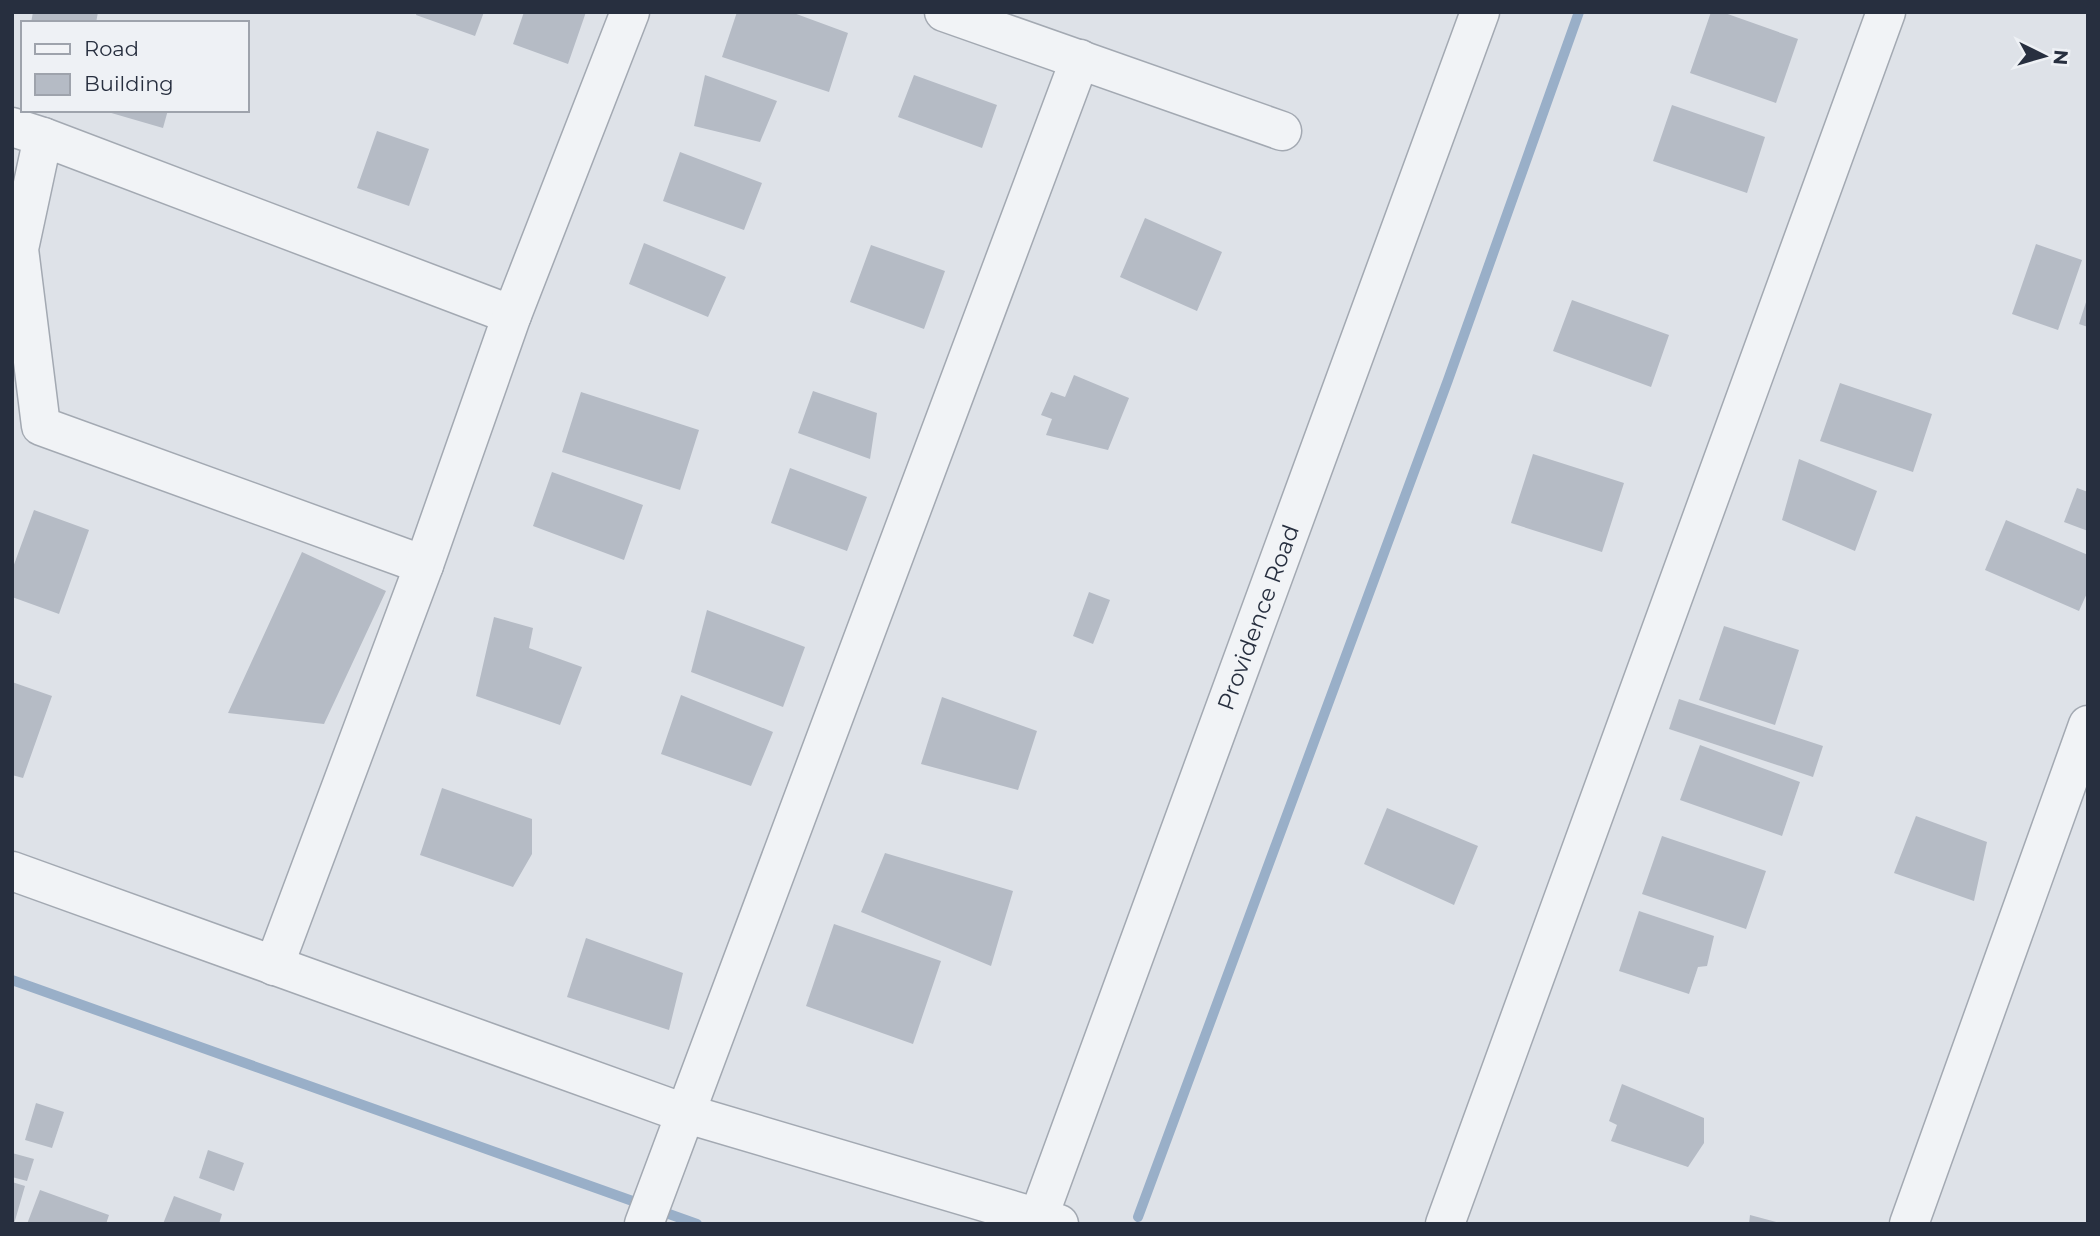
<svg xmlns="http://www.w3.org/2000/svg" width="2100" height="1236" font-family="Montserrat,sans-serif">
<rect width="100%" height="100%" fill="#dee2e8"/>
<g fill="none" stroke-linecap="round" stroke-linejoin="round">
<path stroke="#99afc8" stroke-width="10" d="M 12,980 L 697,1224
M 1138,1217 L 1448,380 L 1579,12"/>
</g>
<path fill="#b5bbc5" d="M 33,12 L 98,12 L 96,23 L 31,23 Z
M 417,12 L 484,12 L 475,36 L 416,15 Z
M 524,12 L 586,12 L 568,64 L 513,44 Z
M 737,12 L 791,12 L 848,33 L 829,92 L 722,57 Z
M 1711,12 L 1722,12 L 1798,39 L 1776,103 L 1690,73 Z
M 705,75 L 777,101 L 760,142 L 694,126 Z
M 914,75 L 997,105 L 982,148 L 898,117 Z
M 1672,105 L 1765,137 L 1747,193 L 1653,161 Z
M 101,110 L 168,110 L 163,128 Z
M 377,131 L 429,149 L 409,206 L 357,188 Z
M 680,152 L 762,183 L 744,230 L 663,201 Z
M 1145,218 L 1222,252 L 1197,311 L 1120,277 Z
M 644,243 L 726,277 L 708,317 L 629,284 Z
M 2036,244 L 2082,260 L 2058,330 L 2012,314 Z
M 871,245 L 945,271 L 924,329 L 850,302 Z
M 2087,299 L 2088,300 L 2088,327 L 2079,324 Z
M 1572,300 L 1669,335 L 1651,387 L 1553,351 Z
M 1074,375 L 1129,398 L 1108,450 L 1046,435 L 1052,419 L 1041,415 L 1051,392 L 1065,397 Z
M 1840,383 L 1932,414 L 1913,472 L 1820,441 Z
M 813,391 L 877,413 L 870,459 L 798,433 Z
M 581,392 L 699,430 L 680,490 L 562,452 Z
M 1533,454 L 1624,483 L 1602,552 L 1511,523 Z
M 1799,459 L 1877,491 L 1855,551 L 1782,520 Z
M 790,468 L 867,497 L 847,551 L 771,523 Z
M 552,472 L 643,505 L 624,560 L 533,526 Z
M 2077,488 L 2088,492 L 2088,531 L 2064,522 Z
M 34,510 L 89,530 L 59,614 L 12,597 L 12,570 Z
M 2006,520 L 2088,555 L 2088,591 L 2079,611 L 1985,570 Z
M 302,552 L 386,591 L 324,724 L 228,713 Z
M 1089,592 L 1110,600 L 1093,644 L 1073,636 Z
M 707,610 L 805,647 L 783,707 L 691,672 Z
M 494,617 L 533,628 L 529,648 L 582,667 L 560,725 L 476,696 Z
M 1724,626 L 1799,650 L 1775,725 L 1699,700 Z
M 12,682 L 52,696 L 23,778 L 12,775 Z
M 681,695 L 773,732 L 751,786 L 661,754 Z
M 942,697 L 1037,731 L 1018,790 L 921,764 Z
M 1679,699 L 1823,746 L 1813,777 L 1669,729 Z
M 1700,745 L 1800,782 L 1782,836 L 1680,800 Z
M 442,788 L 532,819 L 532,854 L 513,887 L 420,855 Z
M 1387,808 L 1478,846 L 1454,905 L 1364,864 Z
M 1916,816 L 1987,842 L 1974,901 L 1894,873 Z
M 1662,836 L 1766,871 L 1746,929 L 1642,894 Z
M 885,853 L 1013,891 L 991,966 L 861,912 Z
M 1639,911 L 1714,936 L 1707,966 L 1698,967 L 1689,994 L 1619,971 Z
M 834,924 L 941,961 L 913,1044 L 806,1006 Z
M 586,938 L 683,973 L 669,1030 L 567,997 Z
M 1622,1084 L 1704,1118 L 1704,1143 L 1688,1167 L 1611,1141 L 1617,1125 L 1609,1121 Z
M 36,1103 L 64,1112 L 52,1148 L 25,1140 Z
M 208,1150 L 244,1163 L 234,1191 L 199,1178 Z
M 12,1153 L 34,1159 L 27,1181 L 12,1177 Z
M 12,1182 L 25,1186 L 14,1224 L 12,1224 Z
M 40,1190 L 109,1215 L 106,1224 L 27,1224 Z
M 174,1196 L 222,1214 L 219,1224 L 163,1224 Z
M 1750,1215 L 1780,1223 L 1780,1224 L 1749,1224 Z"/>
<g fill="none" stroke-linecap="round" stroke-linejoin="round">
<g stroke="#a3a9b2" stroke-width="41">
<g id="minor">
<path d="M 944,12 L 1282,131"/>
<path d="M 12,127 L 43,137"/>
<path d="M 424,565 L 41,426 L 19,249 L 43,137 L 512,315"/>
<path d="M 12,871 L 684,1113 L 1059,1224"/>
<path d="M 274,966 L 424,565 L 512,315 L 630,12"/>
<path d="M 644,1224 L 1080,59"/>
<path id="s1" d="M 1036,1224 L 1480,12"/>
<path d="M 1445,1224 L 1886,12"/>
<path d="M 1909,1224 L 2088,725"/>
</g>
</g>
<use href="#minor" stroke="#f1f3f6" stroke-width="38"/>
</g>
<g text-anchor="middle" stroke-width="6" stroke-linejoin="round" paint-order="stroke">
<g font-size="23" fill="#272f3f" stroke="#eef1f5">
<text dy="8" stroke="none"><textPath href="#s1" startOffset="646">Providence Road</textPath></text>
</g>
</g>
<rect width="2100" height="1236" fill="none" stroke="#272f3f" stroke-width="28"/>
<rect x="21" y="21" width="228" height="91" fill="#eef1f5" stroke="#9ea3ac" stroke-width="2"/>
<rect x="35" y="44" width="35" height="10" fill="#f1f3f6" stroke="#9ea3ac" stroke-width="2"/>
<text x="84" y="56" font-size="21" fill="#272f3f">Road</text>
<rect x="35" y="74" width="35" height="21" fill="#b5bbc5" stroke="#9ea3ac" stroke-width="2"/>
<text x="84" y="91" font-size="21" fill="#272f3f">Building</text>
<g transform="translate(2044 56) rotate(95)" stroke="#eef1f5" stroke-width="5" paint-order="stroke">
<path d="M0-5L12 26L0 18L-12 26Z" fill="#272f3f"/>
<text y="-10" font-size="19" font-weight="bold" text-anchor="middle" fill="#272f3f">N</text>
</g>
</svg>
